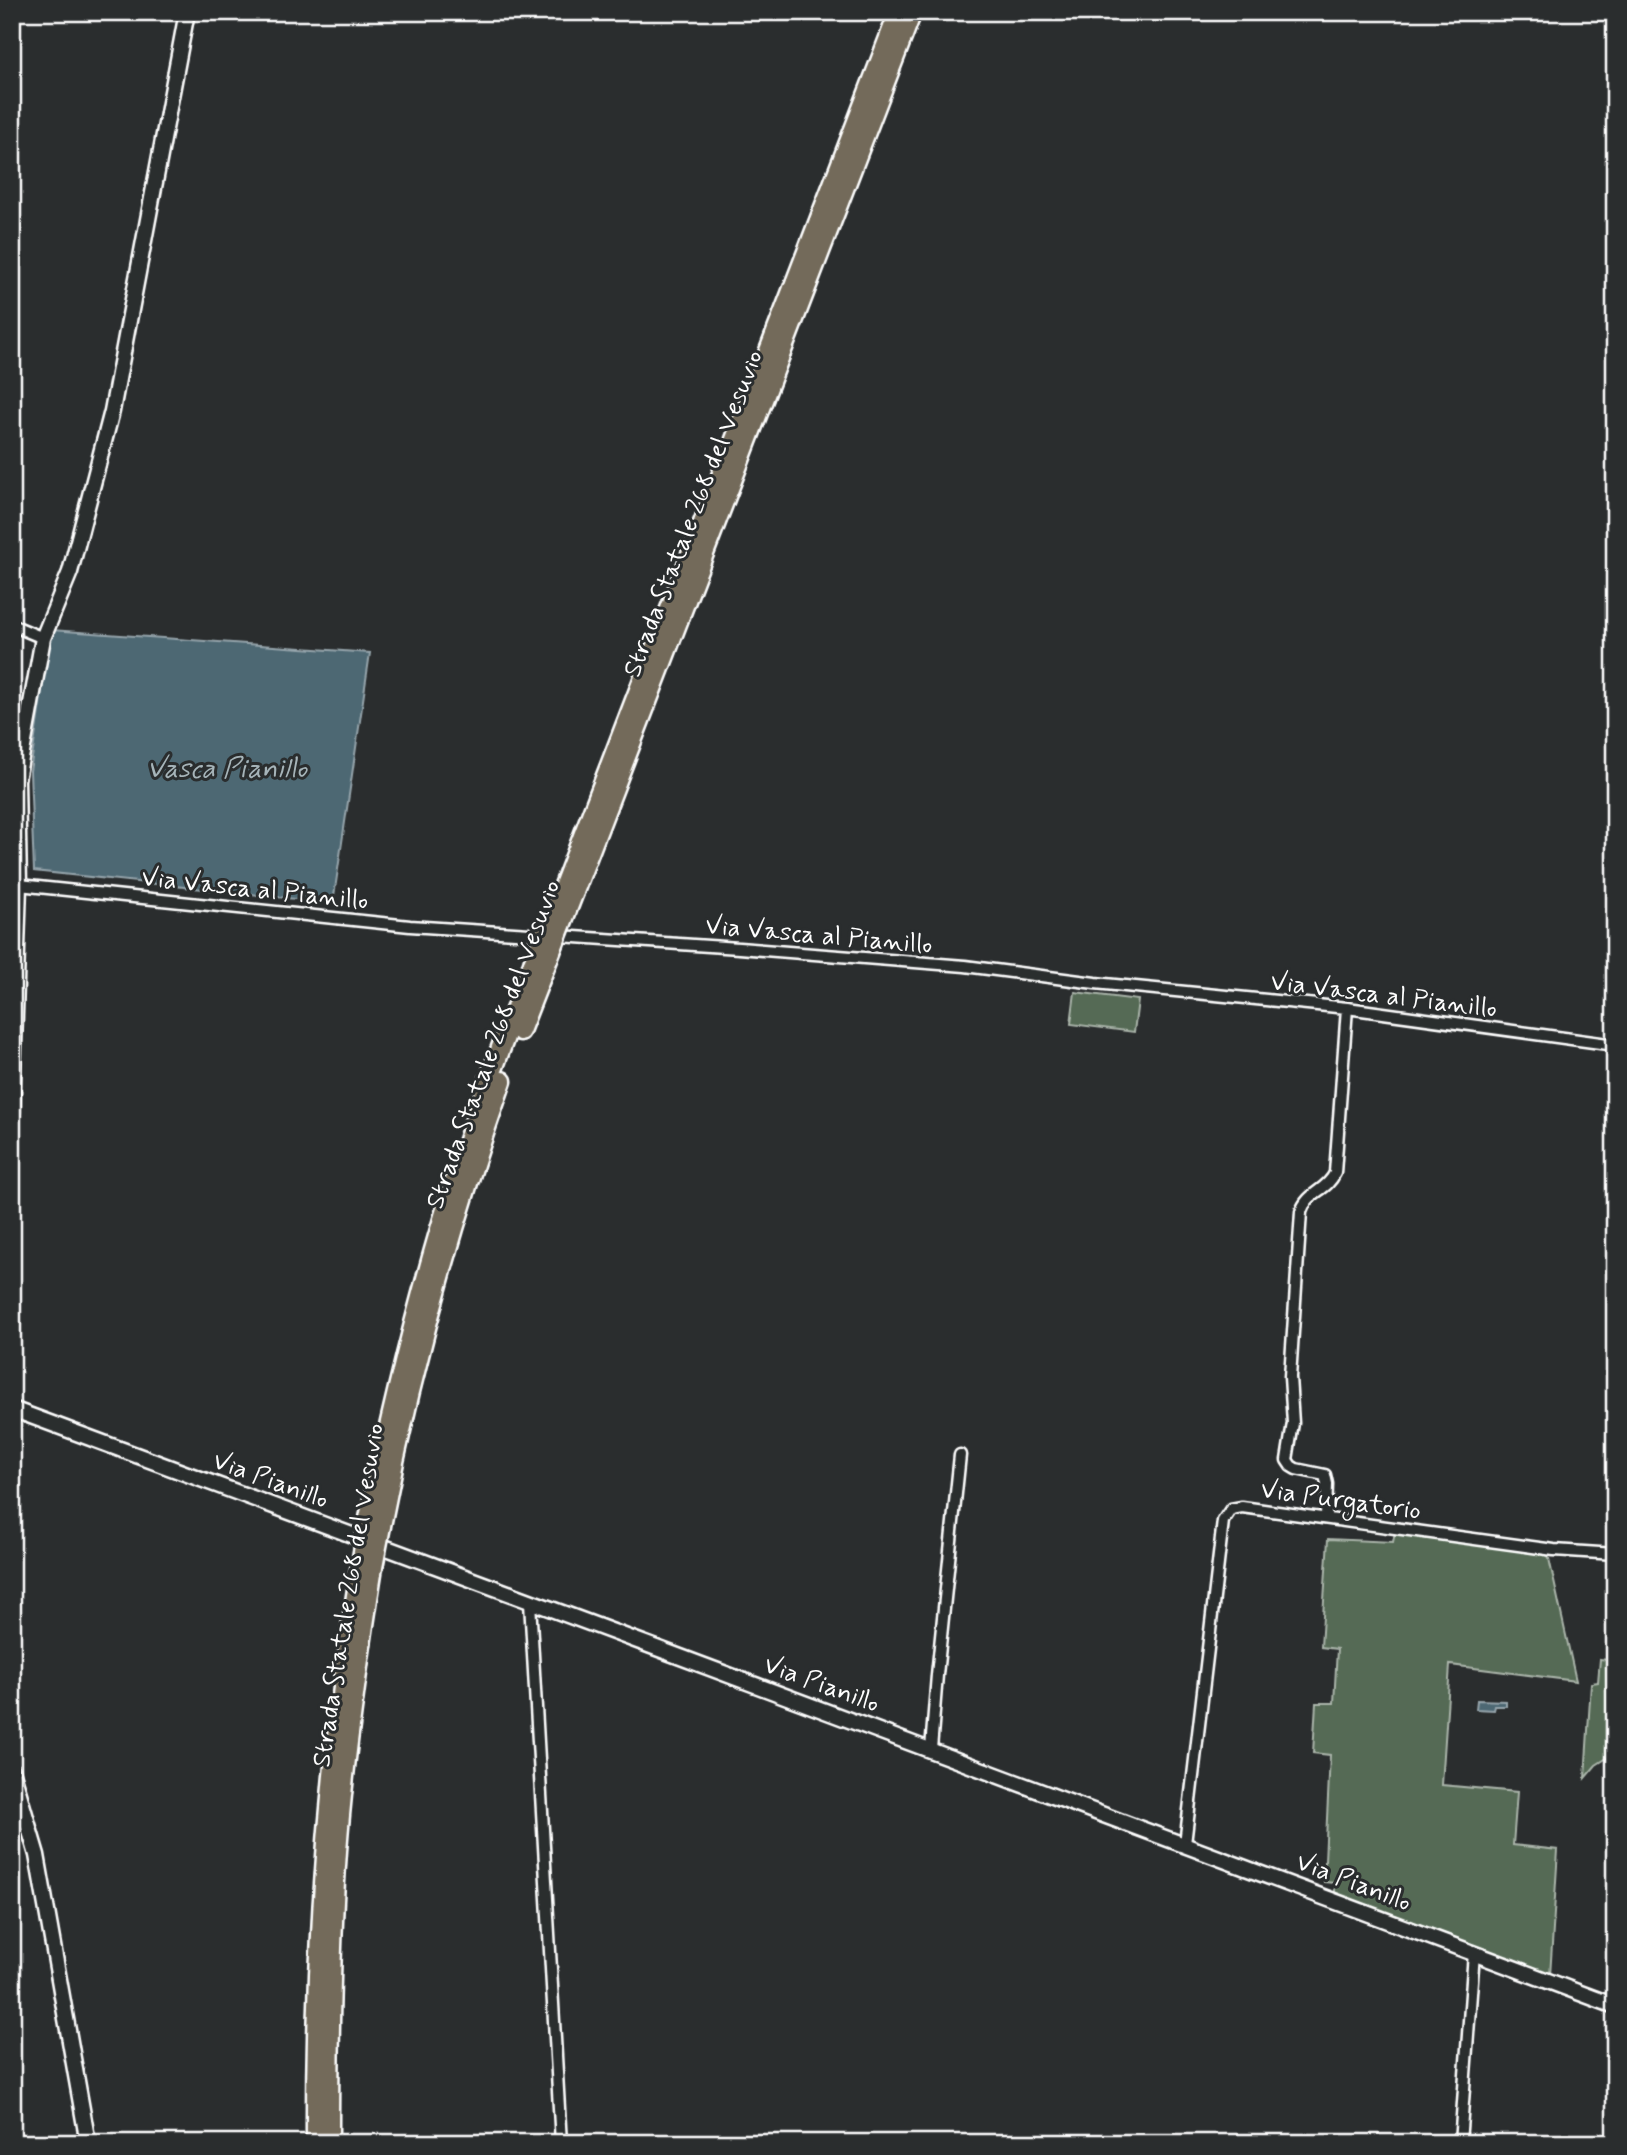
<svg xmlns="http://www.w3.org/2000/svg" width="1627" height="2155" font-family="Mynerve,sans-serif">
<rect width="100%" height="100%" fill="#2a2d2e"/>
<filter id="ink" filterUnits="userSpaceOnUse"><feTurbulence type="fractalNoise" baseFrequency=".0143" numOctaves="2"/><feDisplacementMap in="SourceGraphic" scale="14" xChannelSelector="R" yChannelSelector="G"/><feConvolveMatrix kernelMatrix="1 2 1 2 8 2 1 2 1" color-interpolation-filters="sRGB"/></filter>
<g filter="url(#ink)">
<path fill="#556a55" stroke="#aab4aa" stroke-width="2" d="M 1075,992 L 1138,1000 L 1134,1032 L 1071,1024 Z
M 1395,1532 L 1548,1554 L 1576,1681 L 1450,1665 L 1442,1785 L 1517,1792 L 1513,1845 L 1558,1850 L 1550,1976 L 1335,1894 L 1335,1883 L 1324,1882 L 1330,1755 L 1313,1753 L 1316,1703 L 1334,1703 L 1337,1649 L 1321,1647 L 1328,1539 L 1393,1542 Z
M 1600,1659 L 1615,1661 L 1615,1753 L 1596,1765 L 1585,1778 L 1591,1683 L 1598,1682 Z"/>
<path fill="#4e6873" stroke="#95a4ab" stroke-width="2" d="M 51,630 L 370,653 L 333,903 L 34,871 L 30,771 Z
M 1477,1700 L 1506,1701 L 1506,1706 L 1495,1706 L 1494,1710 L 1476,1709 Z"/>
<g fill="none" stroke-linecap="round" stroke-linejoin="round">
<g stroke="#fff" stroke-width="15">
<path id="street" d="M 12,625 L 43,638
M 19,885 L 410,926 L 739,948 L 965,966 L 1095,983 L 1347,1008 L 1615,1045
M 1326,1517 L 1327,1484 L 1325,1475 L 1296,1469 L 1291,1466 L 1287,1460 L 1293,1423 L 1290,1377 L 1301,1212 C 1307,1192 1327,1191 1335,1173 L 1347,1008
M 530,1602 L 561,2143
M 931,1749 L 937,1675 L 960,1455
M 1185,1844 L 1223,1521 L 1231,1509 L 1242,1507 L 1554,1550 L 1615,1554
M 1460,2143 L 1474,1953"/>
</g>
<g stroke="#fff" stroke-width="19">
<path id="secondary" d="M 12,1112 L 19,885 L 17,780 L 43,638 L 70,572 L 112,411 L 187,12
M 12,1409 C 547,1606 1081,1807 1615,2006
M 12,1770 L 37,1855 L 88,2143"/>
</g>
<g stroke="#fff" stroke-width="23">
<path id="highway" d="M 563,888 L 899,12
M 574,892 L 912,12
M 520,1031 L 545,967
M 368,1523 C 391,1412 417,1302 451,1193 C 475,1115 504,1039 533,963
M 381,1526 C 410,1374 451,1226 502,1081
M 316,2143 C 315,1948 329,1756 361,1564
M 329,2143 C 329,2045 330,1948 337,1851 C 344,1756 358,1661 373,1567"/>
</g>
<use href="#street" stroke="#2a2d2e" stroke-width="10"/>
<use href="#secondary" stroke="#2a2d2e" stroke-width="14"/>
<use href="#highway" stroke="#736b5a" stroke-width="18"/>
<g stroke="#fff" stroke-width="23" stroke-linecap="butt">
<path id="highway-bridge" d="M 533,963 L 563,888
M 545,967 L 574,892
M 361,1564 L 368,1523
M 373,1567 L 381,1526"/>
</g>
<use href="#highway-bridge" stroke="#736b5a" stroke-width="18"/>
</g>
</g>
<g text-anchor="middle" stroke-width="6" stroke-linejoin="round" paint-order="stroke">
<g font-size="26" fill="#fff" stroke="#2a2d2e">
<text transform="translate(692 513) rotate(-69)" y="9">Strada Statale 268 del Vesuvio</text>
<text transform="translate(255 888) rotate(6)" y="9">Via Vasca al Pianillo</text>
<text transform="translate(819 934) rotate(5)" y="9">Via Vasca al Pianillo</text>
<text transform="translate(1384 994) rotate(7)" y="9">Via Vasca al Pianillo</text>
<text transform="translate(492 1044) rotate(-70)" y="9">Strada Statale 268 del Vesuvio</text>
<text transform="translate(271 1479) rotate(20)" y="9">Via Pianillo</text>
<text transform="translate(1341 1499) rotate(8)" y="9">Via Purgatorio</text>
<text transform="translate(347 1595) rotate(-81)" y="9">Strada Statale 268 del Vesuvio</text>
<text transform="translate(822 1683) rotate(20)" y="9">Via Pianillo</text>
<text transform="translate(1354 1881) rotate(21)" y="9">Via Pianillo</text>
</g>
<g font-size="28" font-style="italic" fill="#a6b4b9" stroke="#2a2d2e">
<text x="227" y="777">Vasca Pianillo</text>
</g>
</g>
<rect width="1627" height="2155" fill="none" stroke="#2a2d2e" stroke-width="42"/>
<rect x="21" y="21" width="1585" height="2113" fill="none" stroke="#fff" stroke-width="2.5" filter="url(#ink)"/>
</svg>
